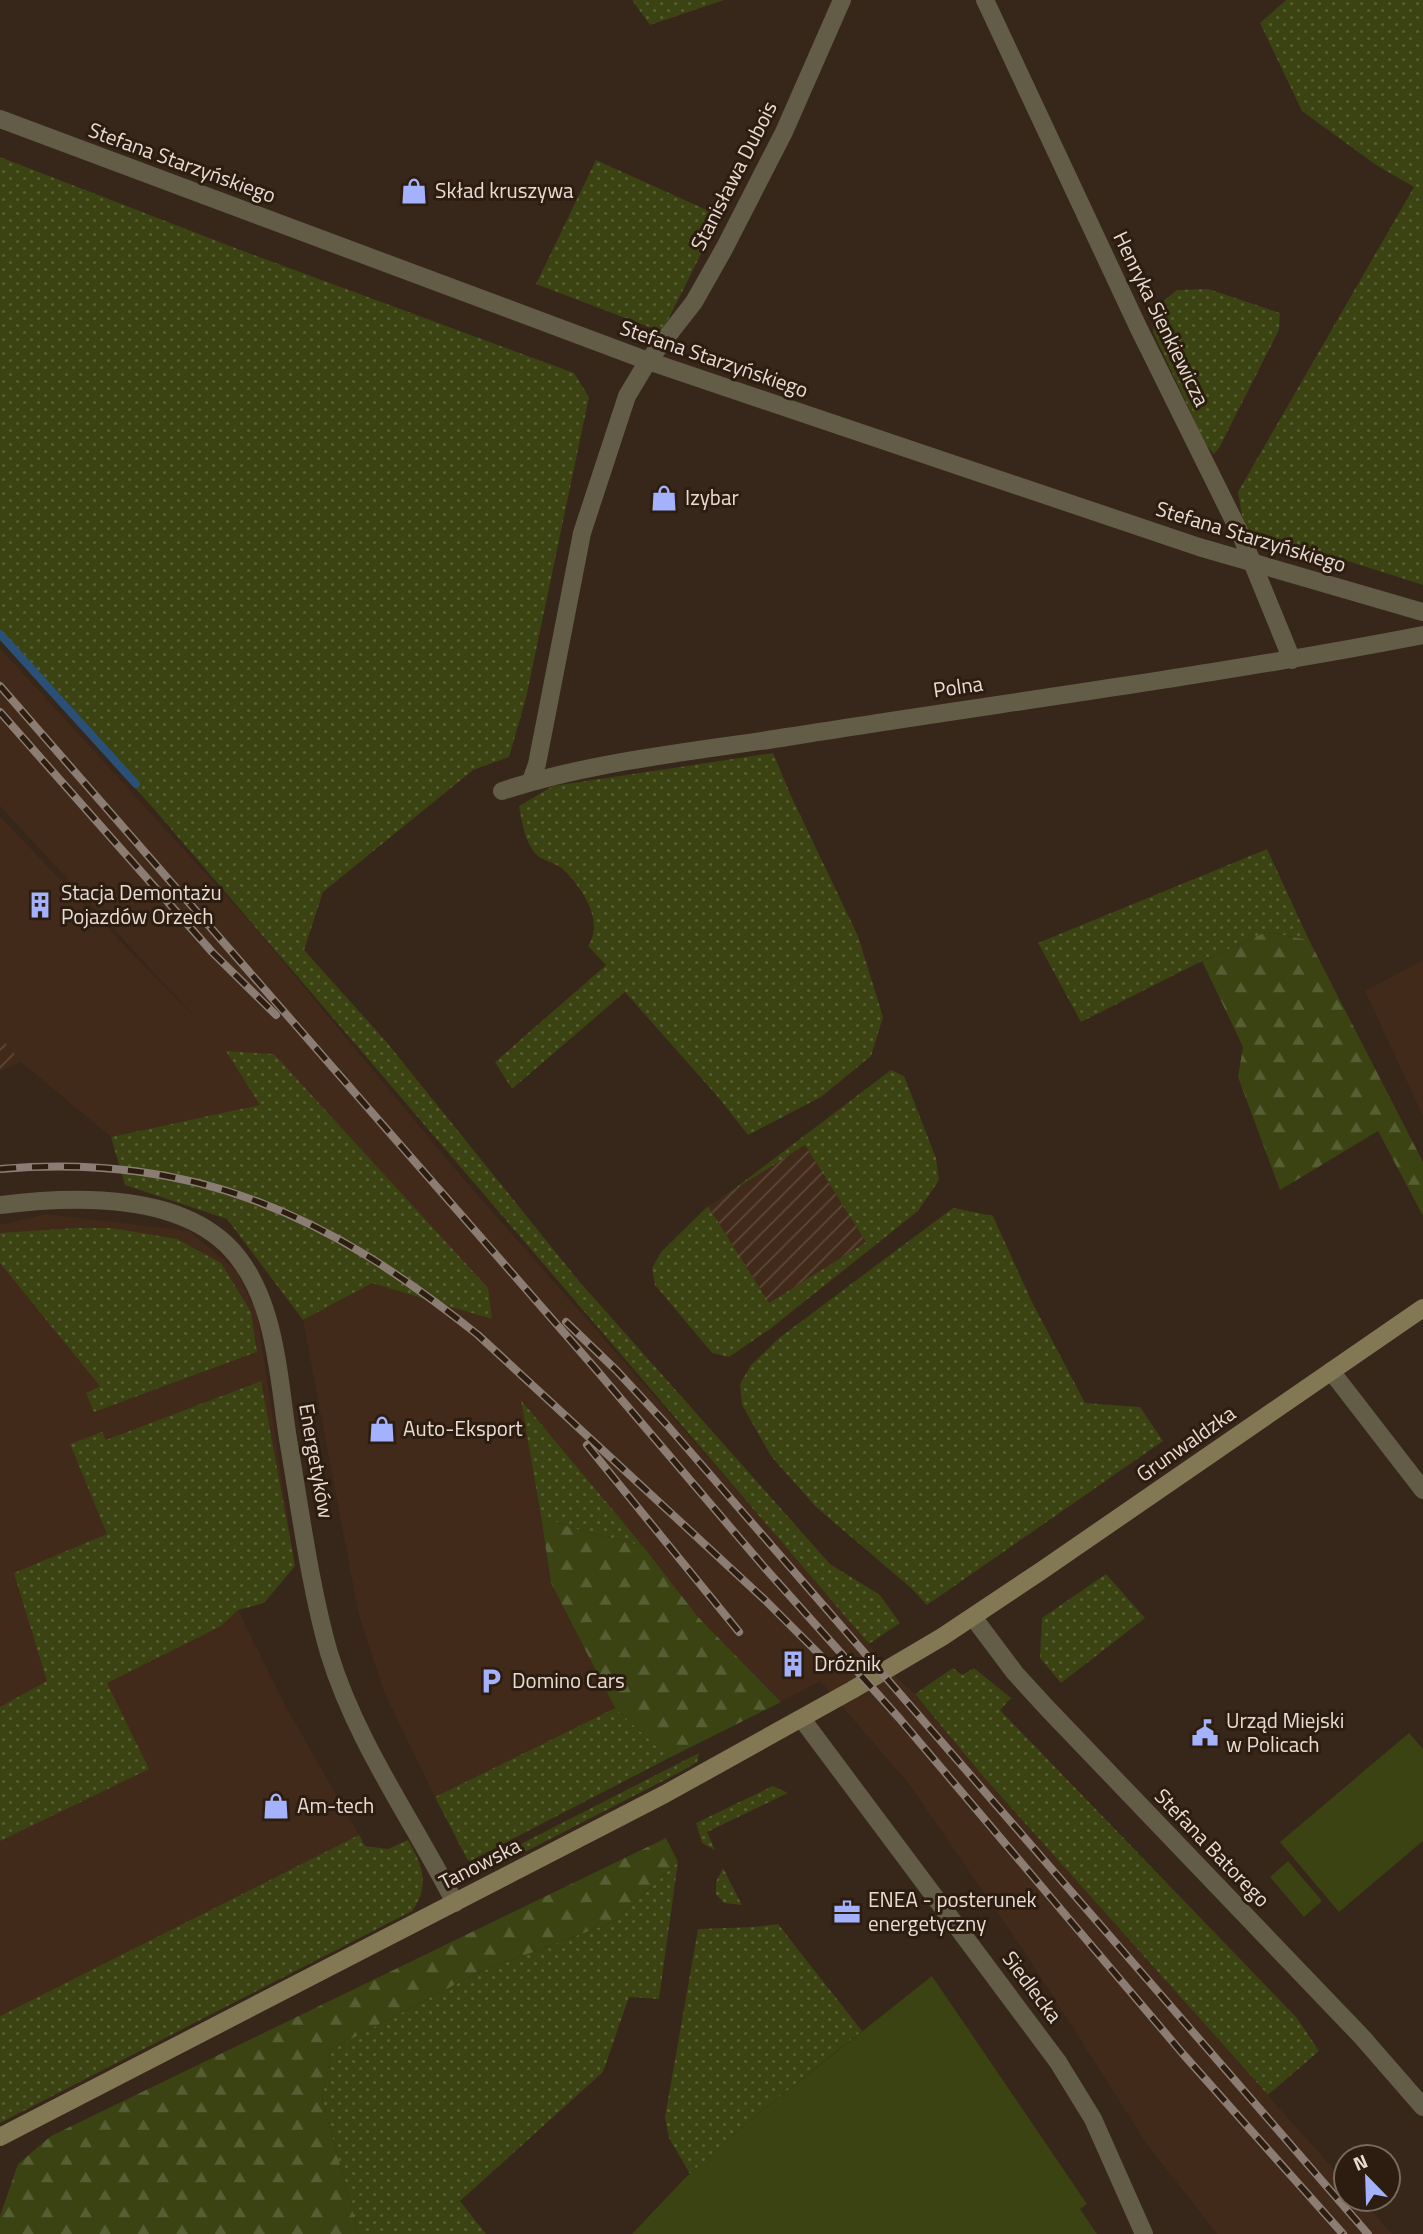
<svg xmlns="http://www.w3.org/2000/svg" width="1423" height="2234" font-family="'Titillium Web',sans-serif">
<defs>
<pattern id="industrial-furrows" width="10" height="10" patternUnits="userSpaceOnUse" patternTransform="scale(1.75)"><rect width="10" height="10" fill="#412a1a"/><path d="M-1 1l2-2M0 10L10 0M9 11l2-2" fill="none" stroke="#5c483a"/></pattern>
<pattern id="grass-dots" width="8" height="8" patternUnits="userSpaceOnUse" patternTransform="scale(1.75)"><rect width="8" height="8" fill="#3a4311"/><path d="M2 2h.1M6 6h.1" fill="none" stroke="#565e33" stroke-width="1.8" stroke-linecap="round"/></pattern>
<pattern id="forest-firs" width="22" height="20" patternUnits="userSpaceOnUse" patternTransform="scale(1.75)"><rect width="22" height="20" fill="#3a4311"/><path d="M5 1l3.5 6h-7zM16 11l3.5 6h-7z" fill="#565e33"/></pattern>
</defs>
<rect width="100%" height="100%" fill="#37261a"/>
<path fill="#412a1a" d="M 0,648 L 250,922 L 455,1169 L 825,1591 L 893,1674 L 915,1694 L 982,1775 L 1346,2183 L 1346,2199 L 1361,2199 L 1392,2234 L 1217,2234 L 1146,2143 L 1026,1954 L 909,1784 L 820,1681 L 781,1702 L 698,1617 L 643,1546 L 522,1401 L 551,1583 L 615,1708 L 435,1797 L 384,1692 L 358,1611 L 303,1320 L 372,1282 L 261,1105 L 111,1137 L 21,1062 L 0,1036 L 0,817 L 203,1026 L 0,806 Z
M 1423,960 L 1423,1116 L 1365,991 Z
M 46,1214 L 189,1231 L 236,1270 L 257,1313 L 295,1566 L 238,1610 L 284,1703 L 359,1835 L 0,2016 L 0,1225 Z"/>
<path fill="url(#industrial-furrows)" d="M 0,1036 L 21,1062 L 0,1071 Z
M 805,1145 L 866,1242 L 769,1303 L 708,1206 Z"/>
<path fill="url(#grass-dots)" d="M 632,0 L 724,0 L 650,25 Z
M 1286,0 L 1423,0 L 1423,585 L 1244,528 L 1238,492 L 1414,187 L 1376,165 L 1302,111 L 1260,23 Z
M 0,157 L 243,251 L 574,373 L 589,397 L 526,698 L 509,757 L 473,770 L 323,892 L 304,950 L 384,1039 L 578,1280 L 830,1564 L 880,1595 L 900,1623 L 869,1644 L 154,809 L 0,640 Z
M 596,160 L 720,216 L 662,332 L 536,284 Z
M 1208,289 L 1280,313 L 1279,330 L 1219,448 L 1214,454 L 1206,445 L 1153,332 L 1156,307 L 1177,290 Z
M 773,753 L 791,796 L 858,936 L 883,1017 L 871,1056 L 821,1097 L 748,1135 L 718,1097 L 625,992 L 512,1089 L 495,1062 L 606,965 L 588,946 C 605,921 582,888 563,869 C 555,862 541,861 535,853 C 524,840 522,821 519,806 L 553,786 Z
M 1267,849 L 1309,940 L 1266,932 L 1202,961 L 1081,1022 L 1038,943 Z
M 226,1051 L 274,1054 L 488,1288 L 492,1319 L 372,1283 L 303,1320 L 227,1219 L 125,1185 L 111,1137 L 260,1105 Z
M 891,1070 L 904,1076 L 936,1158 L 939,1180 L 918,1211 L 770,1329 L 729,1357 L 712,1353 L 655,1285 L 652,1268 L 661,1252 L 708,1206 L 769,1303 L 866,1242 L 805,1145 L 726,1195 Z
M 953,1208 L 993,1216 L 1032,1302 L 1085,1403 L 1140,1407 L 1163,1441 L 927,1605 L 911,1588 L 816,1507 L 771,1456 L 742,1405 L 740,1384 L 751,1365 L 779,1338 Z
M 76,1228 L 112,1228 L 177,1239 L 221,1263 L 251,1312 L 257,1352 L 94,1412 L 86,1393 L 100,1386 L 0,1263 L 0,1233 Z
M 261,1381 L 295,1566 L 264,1603 L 238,1610 L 221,1626 L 107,1683 L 149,1769 L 0,1841 L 0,1707 L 47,1681 L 14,1573 L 107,1534 L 70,1444 L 102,1432 L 106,1440 Z
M 521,1400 L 643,1546 L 582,1531 L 541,1517 Z
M 1106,1574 L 1145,1618 L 1061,1683 L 1040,1658 L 1042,1618 Z
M 953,1668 L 962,1675 L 974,1668 L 1011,1698 L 1000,1710 L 1297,2018 L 1319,2051 L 1268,2095 L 982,1775 L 915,1694 Z
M 615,1708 L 669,1758 L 470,1861 L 467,1859 L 435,1797 Z
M 699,1753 L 697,1762 L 682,1771 L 488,1871 L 477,1873 L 470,1870 Z
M 773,1786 L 788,1793 L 707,1832 L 715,1850 L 702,1843 L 696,1823 Z
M 359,1835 L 365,1846 L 388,1849 L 408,1840 C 422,1865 431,1885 412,1911 L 0,2123 L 0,2016 Z
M 678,1862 L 659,1999 L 629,1997 L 603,2072 L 460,2201 L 486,2234 L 359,2234 L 322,2099 L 332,2049 L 477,1973 L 613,1922 Z
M 723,1868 L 742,1905 L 724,1903 L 716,1894 L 716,1882 Z
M 778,1924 L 862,2031 L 754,2117 L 690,2174 L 669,2138 L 665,2117 L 698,1929 L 753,1927 Z"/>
<path fill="url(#forest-firs)" d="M 1266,932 L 1309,940 L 1423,1162 L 1423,1216 L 1378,1131 L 1280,1190 L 1238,1077 L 1243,1047 L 1202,961 Z
M 541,1517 L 582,1531 L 643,1546 L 698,1617 L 781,1702 L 669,1758 L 615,1708 L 551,1583 Z
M 666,1838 L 678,1862 L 613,1922 L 477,1973 L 332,2049 L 322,2099 L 359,2234 L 0,2234 L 0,2216 L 18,2164 L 51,2136 Z"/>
<path fill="#3a4311" d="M 1409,1733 L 1423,1749 L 1423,1841 L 1339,1912 L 1280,1842 Z
M 1288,1861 L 1322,1901 L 1304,1917 L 1270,1877 Z
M 932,1976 L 1087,2204 L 1080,2209 L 1097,2234 L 632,2234 L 684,2179 L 754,2117 Z"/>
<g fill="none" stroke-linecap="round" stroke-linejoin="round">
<path stroke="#2a5078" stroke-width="8" d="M 0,634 L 136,784"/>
<path stroke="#635c46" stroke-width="18" d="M 985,0 L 1139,329 L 1241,535 L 1292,660
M 0,119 L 648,361 L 1199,547 L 1423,612
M 531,781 L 537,764 L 582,533 L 627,396 L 648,361 L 694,302 L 724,249 L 784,132 L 842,0
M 502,791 C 593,761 692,752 787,737 C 999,703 1212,676 1423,635
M 0,1205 C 71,1196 172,1192 227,1245 C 276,1293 278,1376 288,1439 C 300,1508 310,1587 329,1653 C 356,1742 413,1821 455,1903
M 1331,1371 L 1423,1490
M 973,1617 L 1015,1673 L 1047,1708 L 1362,2037 L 1423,2107
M 802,1719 L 1058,2062 L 1093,2119 L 1144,2234"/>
<path stroke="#827853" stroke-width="18" d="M 0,2137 L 665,1794 L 852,1690 L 942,1637 L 1041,1571 L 1423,1308"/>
<g stroke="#8b7d73" stroke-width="8">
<path id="rail" d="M 0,686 L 593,1366 L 764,1567 L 899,1718 L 1183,2054 L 1343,2234
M 0,712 L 212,952 L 276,1015
M 0,1169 C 196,1153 328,1215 478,1335 L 765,1600 L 826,1661
M 566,1322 L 616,1370 L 667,1425 L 1368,2234
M 587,1445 L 739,1632"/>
</g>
<use href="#rail" stroke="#2d1d10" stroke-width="5" stroke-dasharray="16" stroke-linecap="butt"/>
</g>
<defs>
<g id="shop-bare" transform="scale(2.1)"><path d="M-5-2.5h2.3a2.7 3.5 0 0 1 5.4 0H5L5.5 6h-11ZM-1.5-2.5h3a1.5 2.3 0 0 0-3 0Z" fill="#a4b1fc" stroke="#2d1d10" stroke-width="2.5" paint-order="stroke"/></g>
<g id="building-bare" transform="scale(2.1)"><path d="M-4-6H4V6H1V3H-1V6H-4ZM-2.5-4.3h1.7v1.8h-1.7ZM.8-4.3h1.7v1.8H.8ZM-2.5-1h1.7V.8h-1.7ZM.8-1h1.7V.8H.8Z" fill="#a4b1fc" stroke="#2d1d10" stroke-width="2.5" paint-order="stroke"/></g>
<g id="parking-bare" transform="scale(2.1)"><path d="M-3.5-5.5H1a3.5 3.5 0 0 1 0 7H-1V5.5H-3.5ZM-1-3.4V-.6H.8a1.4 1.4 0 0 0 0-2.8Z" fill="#a4b1fc" stroke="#2d1d10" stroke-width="2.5" paint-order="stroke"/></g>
<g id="civic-bare" transform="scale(2.1)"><path d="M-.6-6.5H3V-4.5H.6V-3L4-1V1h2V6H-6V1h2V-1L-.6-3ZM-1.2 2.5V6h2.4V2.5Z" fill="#a4b1fc" stroke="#2d1d10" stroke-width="2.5" paint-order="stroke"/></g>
<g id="office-bare" transform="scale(2.1)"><path d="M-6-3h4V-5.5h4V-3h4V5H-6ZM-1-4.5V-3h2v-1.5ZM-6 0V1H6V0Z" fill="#a4b1fc" stroke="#2d1d10" stroke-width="2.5" paint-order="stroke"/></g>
</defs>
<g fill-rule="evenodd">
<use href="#shop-bare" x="414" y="191"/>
<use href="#shop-bare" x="664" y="498"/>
<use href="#building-bare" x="40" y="905"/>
<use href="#shop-bare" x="382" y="1429"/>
<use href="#building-bare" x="793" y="1664"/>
<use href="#parking-bare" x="491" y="1681"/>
<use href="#civic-bare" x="1205" y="1733"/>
<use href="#shop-bare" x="276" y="1806"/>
<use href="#office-bare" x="847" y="1912"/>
</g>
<g text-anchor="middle" stroke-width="6" stroke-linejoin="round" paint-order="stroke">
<g font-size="21" fill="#e7dcd4" stroke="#2d1d10">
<text transform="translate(182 163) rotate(20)" y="7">Stefana Starzyńskiego</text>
<text transform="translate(734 176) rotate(-63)" y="7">Stanisława Dubois</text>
<text transform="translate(1161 319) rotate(64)" y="7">Henryka Sienkiewicza</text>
<text transform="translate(714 359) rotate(19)" y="7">Stefana Starzyńskiego</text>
<text transform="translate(1251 537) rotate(17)" y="7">Stefana Starzyńskiego</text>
<text transform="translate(958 687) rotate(-8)" y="7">Polna</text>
<text transform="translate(1186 1444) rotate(-35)" y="7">Grunwaldzka</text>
<text transform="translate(316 1461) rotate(80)" y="7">Energetyków</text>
<text transform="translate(1212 1848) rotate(46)" y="7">Stefana Batorego</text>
<text transform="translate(480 1864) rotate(-27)" y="7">Tanowska</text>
<text transform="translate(1032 1987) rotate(53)" y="7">Siedlecka</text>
</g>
<g font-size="21" fill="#e7dcd4" stroke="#2d1d10" text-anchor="start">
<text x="435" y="198">Skład kruszywa</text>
<text x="685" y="505">Izybar</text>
<text x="61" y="900">Stacja Demontażu<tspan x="61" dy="24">Pojazdów Orzech</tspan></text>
<text x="403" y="1436">Auto-Eksport</text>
<text x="814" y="1671">Dróżnik</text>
<text x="512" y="1688">Domino Cars</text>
<text x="1226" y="1728">Urząd Miejski<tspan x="1226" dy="24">w Policach</tspan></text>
<text x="297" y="1813">Am-tech</text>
<text x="868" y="1907">ENEA - posterunek<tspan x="868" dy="24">energetyczny</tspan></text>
</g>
</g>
<g transform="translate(1367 2178) rotate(337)"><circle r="33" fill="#2d1d10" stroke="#77695e" stroke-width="2"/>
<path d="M0-5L12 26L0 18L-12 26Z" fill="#a4b1fc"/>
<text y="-10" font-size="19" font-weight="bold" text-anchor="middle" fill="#e7dcd4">N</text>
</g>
</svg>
